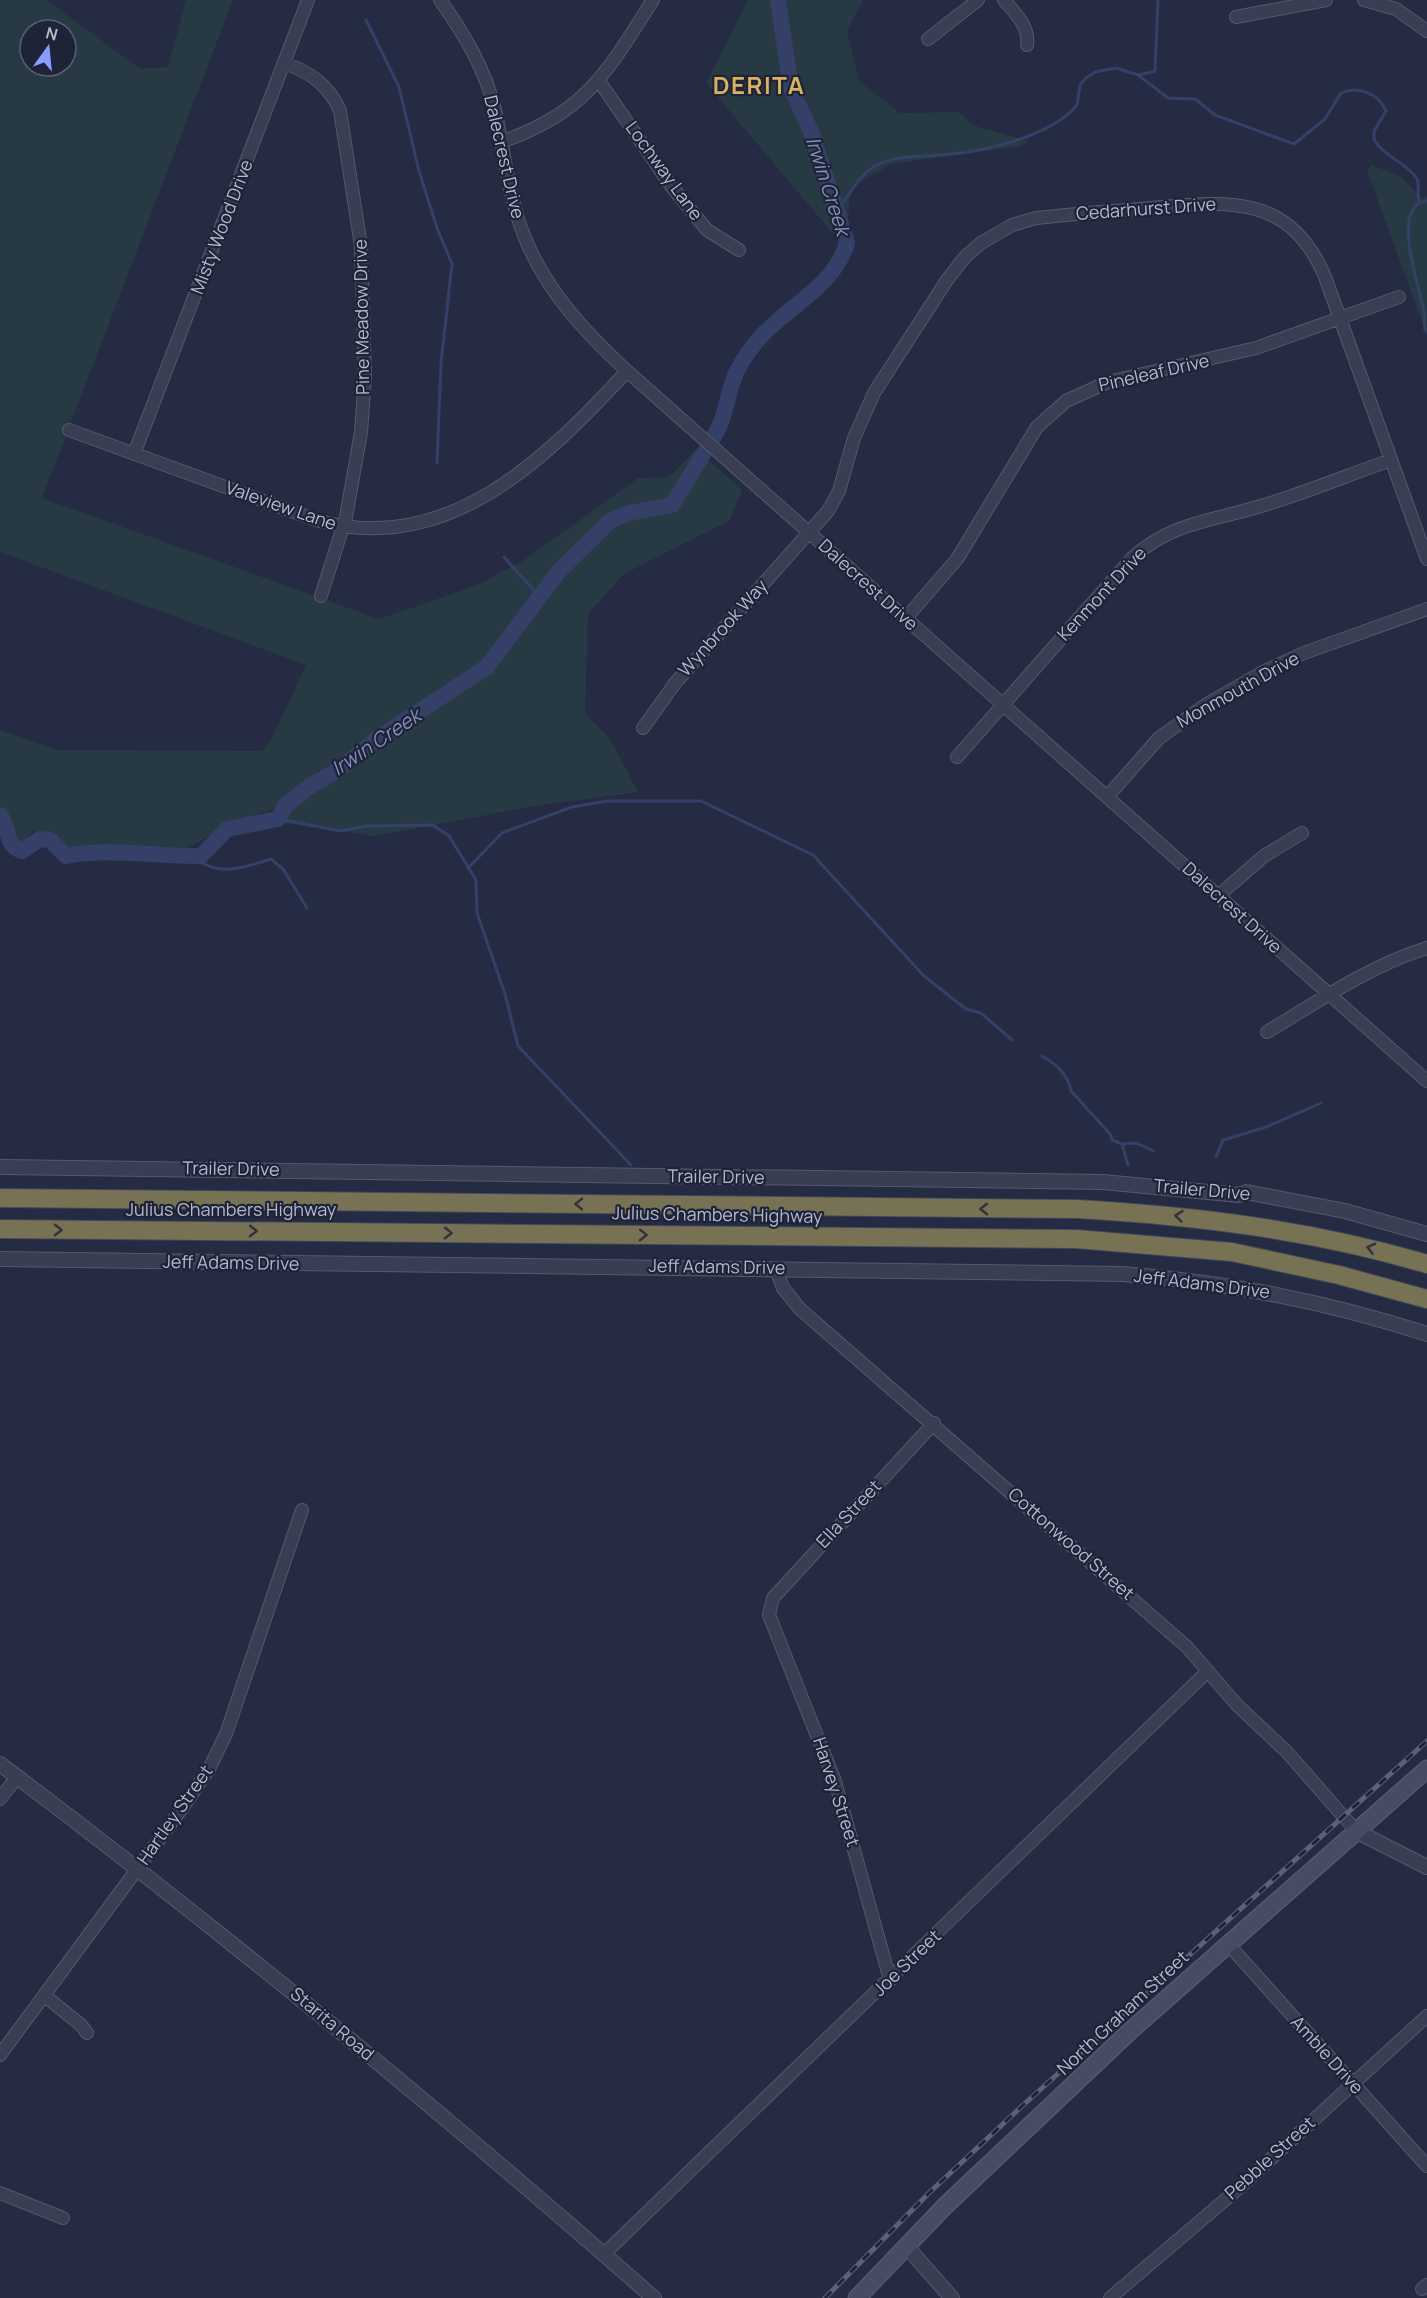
<svg xmlns="http://www.w3.org/2000/svg" width="1427" height="2298" font-family="Manrope,sans-serif">
<rect width="100%" height="100%" fill="#242b42"/>
<path fill="#273a43" fill-rule="evenodd" d="M 0,0 L 47,0 L 140,69 L 168,67 L 186,0 L 233,0 L 42,498 L 379,619 L 475,586 L 524,560 L 638,478 L 669,477 L 696,449 L 742,490 L 729,521 L 624,574 L 588,614 L 585,714 L 610,739 L 638,792 L 535,806 L 375,836 L 274,822 L 279,807 L 232,823 L 183,851 L 75,849 L 34,830 L 21,846 L 0,808 L 0,730 L 57,750 L 262,751 L 270,742 L 306,665 L 0,552 ZM 30,30 L 66,30 L 66,66 L 30,66 Z
M 748,0 L 863,0 L 847,31 L 859,81 L 900,113 L 958,112 L 975,126 L 1029,141 L 1021,146 L 891,164 L 851,187 L 845,248 L 706,83 Z
M 1372,165 L 1400,176 L 1422,199 L 1427,197 L 1427,336 L 1367,170 Z"/>
<g fill="none" stroke-linecap="round" stroke-linejoin="round">
<path stroke="#354068" stroke-width="3" d="M 366,20 L 399,87 L 419,171 L 437,228 L 452,264 L 441,363 L 437,463
M 1139,75 L 1155,71 L 1158,0
M 1427,201 C 1389,204 1420,289 1424,311 C 1425,317 1424,324 1425,330 L 1427,332
M 838,210 C 848,197 858,177 872,168 C 891,155 917,157 939,155 C 980,153 1051,137 1077,105 L 1080,85 L 1086,78 L 1095,72 L 1116,68 L 1138,75 L 1168,98 L 1195,99 L 1215,115 L 1294,144 L 1325,119 L 1341,93 C 1358,85 1379,94 1386,111 L 1374,131 L 1374,139 C 1382,156 1414,167 1418,182 C 1419,188 1417,194 1419,201
M 504,557 L 540,597
M 278,819 L 341,831 L 368,826 L 433,825 L 449,836 L 476,880 L 477,913 L 505,994 L 518,1046 L 631,1165
M 201,856 L 199,861 C 223,877 247,866 271,859 L 283,869 L 307,908
M 468,868 L 502,833 L 572,807 L 608,801 L 701,801 L 813,855 L 924,976 L 966,1009 L 981,1013 L 1012,1040
M 1042,1056 C 1056,1064 1068,1074 1071,1091 L 1111,1135 L 1112,1140 L 1122,1144 L 1136,1143 L 1154,1151
M 1122,1144 L 1128,1165
M 1216,1157 L 1223,1140 L 1266,1127 L 1321,1103"/>
<path stroke="#354068" stroke-width="16" d="M 713,438 C 725,420 726,400 733,381 C 738,365 747,353 757,341 C 785,307 834,288 847,243 L 812,134 L 791,88 L 778,0
M 0,815 C 10,827 4,846 22,851 L 40,839 L 50,840 L 66,856 C 110,847 156,857 201,856 L 227,829 L 278,819 L 285,806 L 307,788 L 338,770 L 374,741 L 487,667 L 560,570 L 610,521 L 629,513 L 672,505 L 704,453"/>
<g stroke="#54596c" stroke-width="14">
<path id="minor" d="M 440,0 C 464,34 485,68 495,110 C 505,153 508,197 525,238 C 547,292 585,332 627,371 L 1427,1081
M 1004,0 C 1015,13 1030,27 1027,45
M 1364,0 L 1396,9 L 1427,31
M 1236,17 L 1326,0
M 928,39 L 978,0
M 284,63 C 310,72 329,85 340,111 L 361,246 L 365,377 L 361,432 L 346,517 L 321,596
M 599,81 L 672,187 L 707,230 L 739,250
M 501,142 C 586,113 607,72 653,0
M 69,430 L 316,520 C 446,558 546,459 627,371
M 134,454 L 308,0
M 906,618 L 957,559 L 1037,427 L 1066,401 L 1108,382 L 1256,348 L 1399,297
M 643,728 L 676,682 L 828,511 L 839,491 L 854,438 L 874,393 L 947,280 L 965,257 L 981,243 L 1012,225 L 1036,218 C 1074,214 1112,211 1151,208 C 1227,201 1290,193 1325,277 L 1427,559
M 957,757 L 1132,558 C 1172,522 1212,521 1261,506 C 1305,493 1348,475 1391,460
M 1107,797 L 1159,738 L 1207,704 L 1263,672 L 1304,653 L 1427,609
M 1218,896 L 1264,856 L 1302,833
M 1267,1032 C 1319,1001 1369,966 1427,948
M 776,1269 L 783,1288 L 800,1309 L 1187,1647 L 1237,1705 L 1287,1752 L 1356,1831
M 0,1799 L 17,1777
M 1228,1944 L 1427,2166
M 890,1980 L 835,1781 L 769,1615 L 773,1598 L 934,1423
M 45,1996 L 81,2025 L 87,2033
M 0,2055 L 183,1807 L 209,1769 L 226,1734 L 302,1510
M 0,2193 L 63,2218
M 604,2254 L 1208,1671
M 1422,2289 L 1427,2285
M 1110,2298 L 1239,2188 L 1427,2016"/>
</g>
<g stroke="#54596c" stroke-width="16">
<path id="tertiary" d="M 0,1167 L 1103,1182 L 1239,1195 L 1246,1192 L 1345,1211 L 1427,1234
M 0,1259 L 1123,1274 C 1230,1283 1324,1301 1427,1334
M 0,1764 C 225,1933 442,2112 654,2298
M 1356,1831 L 1427,1867
M 906,2246 L 952,2298"/>
</g>
<g stroke="#54596c" stroke-width="19">
<path id="secondary" d="M 857,2298 L 945,2206 L 1129,2032 L 1427,1769"/>
</g>
<g stroke="#414659" stroke-width="20">
<path id="motorway" d="M 0,1198 L 1077,1209 C 1197,1216 1312,1230 1427,1264
M 0,1229 L 1076,1239 L 1232,1252 L 1339,1275 L 1427,1299"/>
</g>
<use href="#minor" stroke="#393e52" stroke-width="12"/>
<use href="#tertiary" stroke="#393e52" stroke-width="14"/>
<use href="#secondary" stroke="#474b65" stroke-width="16"/>
<use href="#motorway" stroke="#787255" stroke-width="18"/>
<g stroke="#5b6179" stroke-width="5">
<path id="rail" d="M 825,2298 L 930,2192 L 1021,2107 L 1427,1741"/>
</g>
<use href="#rail" stroke="#1e2337" stroke-width="3" stroke-dasharray="9" stroke-linecap="butt"/>
</g>
<defs><path id="oneway-chevron" d="M-2-3.5L2.5 0L-2 3.5" fill="none" stroke-width="1.6" stroke-linecap="round" stroke-linejoin="round" transform="scale(1.5)"/></defs>
<g stroke="#30333d">
<use href="#oneway-chevron" transform="translate(579 1204) rotate(-179)"/>
<use href="#oneway-chevron" transform="translate(984 1209) rotate(-180)"/>
<use href="#oneway-chevron" transform="translate(1179 1216) rotate(-174)"/>
<use href="#oneway-chevron" transform="translate(58 1230) rotate(1)"/>
<use href="#oneway-chevron" transform="translate(253 1231)"/>
<use href="#oneway-chevron" transform="translate(448 1233) rotate(1)"/>
<use href="#oneway-chevron" transform="translate(643 1235) rotate(1)"/>
<use href="#oneway-chevron" transform="translate(1371 1248) rotate(-165)"/>
</g>
<g text-anchor="middle" stroke-width="4.5" stroke-linejoin="round" paint-order="stroke">
<g font-size="18" fill="#b6b9cc" stroke="#1e2337">
<text transform="translate(504 157) rotate(77)" y="6">Dalecrest Drive</text>
<text transform="translate(664 171) rotate(54)" y="6">Lochway Lane</text>
<text transform="translate(1146 209) rotate(-4)" y="6">Cedarhurst Drive</text>
<text transform="translate(222 227) rotate(-69)" y="6">Misty Wood Drive</text>
<text transform="translate(362 317) rotate(-91)" y="6">Pine Meadow Drive</text>
<text transform="translate(1154 373) rotate(-13)" y="6">Pineleaf Drive</text>
<text transform="translate(281 506) rotate(19)" y="6">Valeview Lane</text>
<text transform="translate(868 585) rotate(42)" y="6">Dalecrest Drive</text>
<text transform="translate(1102 594) rotate(-47)" y="6">Kenmont Drive</text>
<text transform="translate(723 628) rotate(-48)" y="6">Wynbrook Way</text>
<text transform="translate(1238 690) rotate(-29)" y="6">Monmouth Drive</text>
<text transform="translate(1232 908) rotate(42)" y="6">Dalecrest Drive</text>
<text transform="translate(231 1169) rotate(1)" y="6">Trailer Drive</text>
<text transform="translate(716 1177) rotate(1)" y="6">Trailer Drive</text>
<text transform="translate(1202 1190) rotate(5)" y="6">Trailer Drive</text>
<text x="231" y="1216">Julius Chambers Highway</text>
<text transform="translate(717 1215) rotate(1)" y="6">Julius Chambers Highway</text>
<text transform="translate(231 1263) rotate(1)" y="6">Jeff Adams Drive</text>
<text transform="translate(717 1267) rotate(1)" y="6">Jeff Adams Drive</text>
<text transform="translate(1202 1284) rotate(7)" y="6">Jeff Adams Drive</text>
<text transform="translate(849 1514) rotate(-47)" y="6">Ella Street</text>
<text transform="translate(1071 1544) rotate(41)" y="6">Cottonwood Street</text>
<text transform="translate(836 1792) rotate(72)" y="6">Harvey Street</text>
<text transform="translate(175 1815) rotate(-55)" y="6">Hartley Street</text>
<text transform="translate(907 1963) rotate(-44)" y="6">Joe Street</text>
<text transform="translate(1123 2013) rotate(-43)" y="6">North Graham Street</text>
<text transform="translate(332 2024) rotate(40)" y="6">Starita Road</text>
<text transform="translate(1327 2055) rotate(48)" y="6">Amble Drive</text>
<text transform="translate(1270 2158) rotate(-42)" y="6">Pebble Street</text>
</g>
<g font-size="20" font-style="italic" fill="#838fb8" stroke="#1e2337">
<text transform="translate(828 186) rotate(72)" y="7">Irwin Creek</text>
<text transform="translate(376 742) rotate(-34)" y="7">Irwin Creek</text>
</g>
<g font-size="24" font-weight="bold" letter-spacing="1.5" fill="#dbb161" stroke="#1e2337">
<text x="759" y="94">DERITA</text>
</g>
</g>
<g transform="translate(48 48) rotate(15)"><circle r="28" fill="#1e2337" stroke="#5b5f73" stroke-width="1.5"/>
<path d="M0-4.5L10 22L0 15L-10 22Z" fill="#899dfd"/>
<text y="-9" font-size="16" font-weight="bold" text-anchor="middle" fill="#b6b9cc">N</text>
</g>
</svg>
